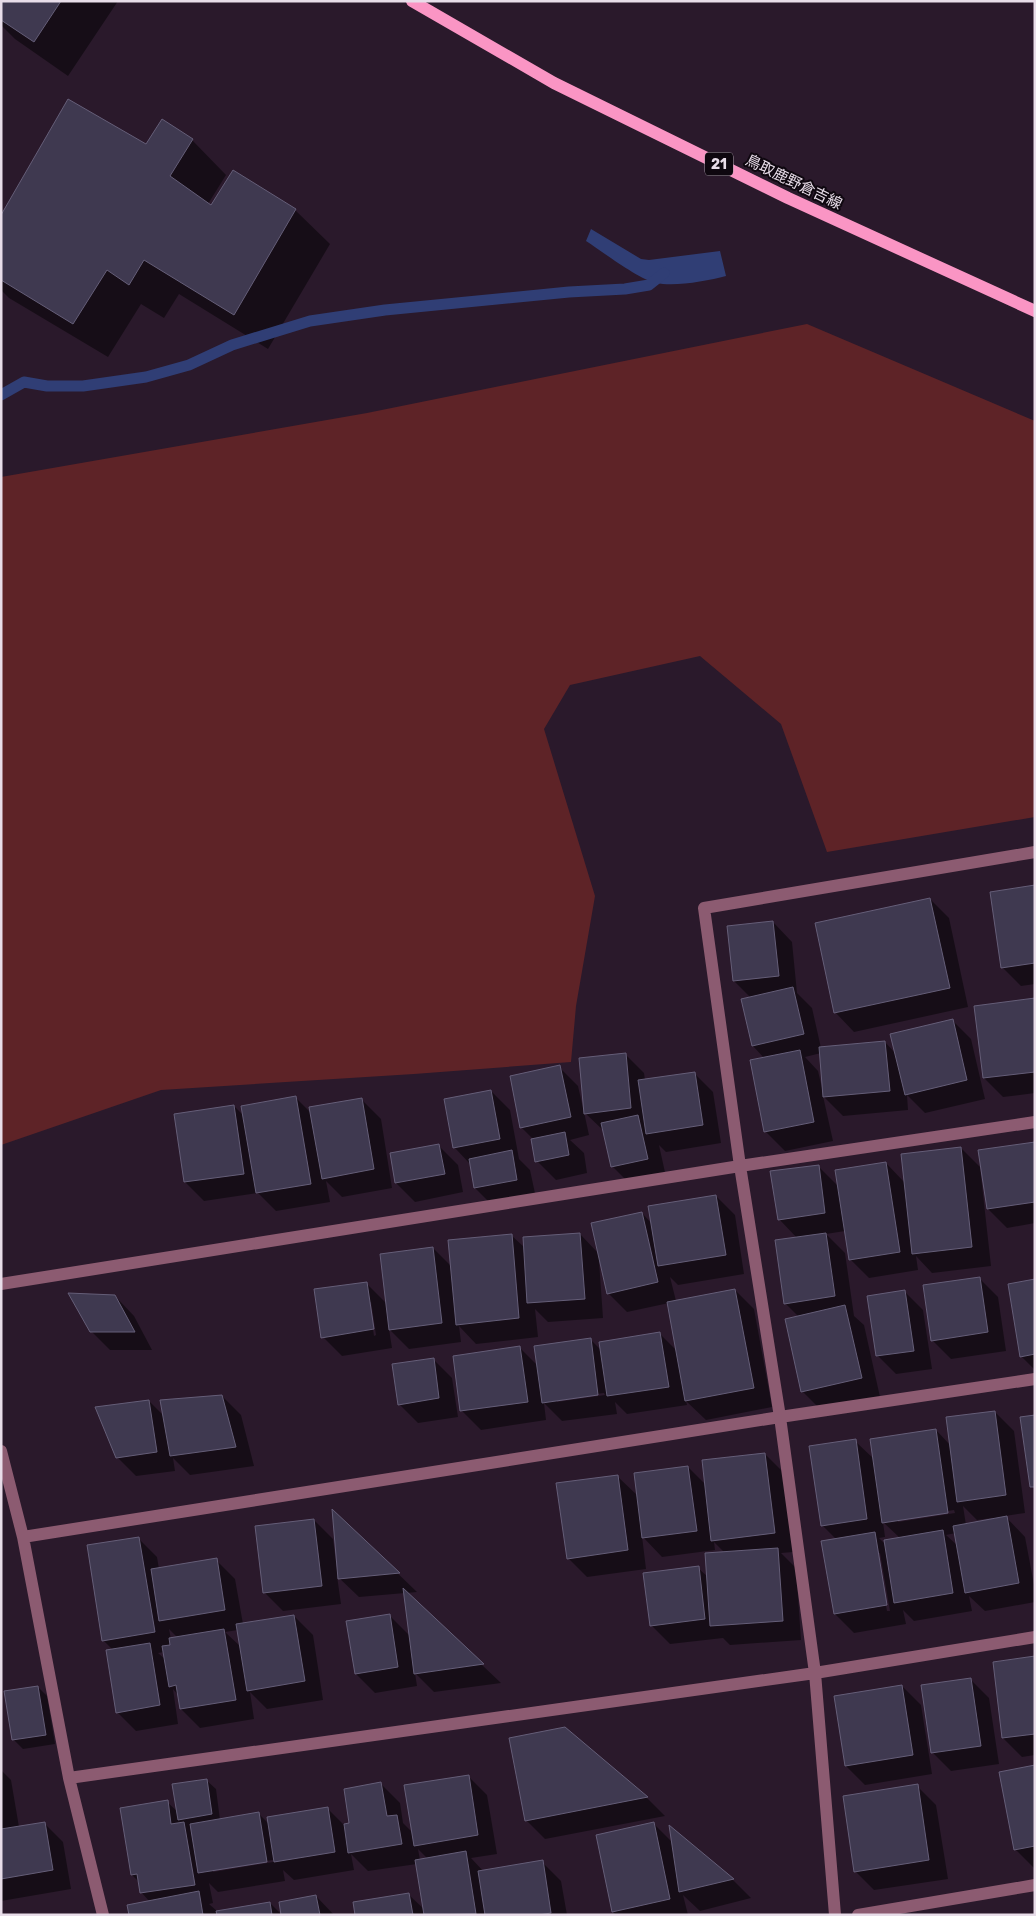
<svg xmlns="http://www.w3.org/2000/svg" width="1036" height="1916" font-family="Rubik,'Noto Sans JP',sans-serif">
<rect width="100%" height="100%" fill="#2a192b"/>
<path fill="#5e2327" d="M 807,324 L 1035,421 L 1035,817 L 827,852 L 781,724 L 700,656 L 570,685 L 544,729 L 595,896 L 576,1006 L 571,1062 L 414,1074 L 161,1090 L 1,1145 L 1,477 L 367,413 Z"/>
<path fill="#303e75" d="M 591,229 L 641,259 L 649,260 L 720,251 L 726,276 C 707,281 675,287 656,283 C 638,279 603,252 586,241 Z"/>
<path fill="#0007" fill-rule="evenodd" d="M 1,1 L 118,1 L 68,76 L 15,39 L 1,25 Z
M 192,140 L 226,175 L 208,204 L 211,206 L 295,210 L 330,244 L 268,349 L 179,294 L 164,318 L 141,304 L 108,357 L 9,298 L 1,290 L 1,218 L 147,146 Z
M 1035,887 L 1035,984 L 1021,986 L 1002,967 Z
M 930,899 L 949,918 L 968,1007 L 854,1032 L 835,1012 Z
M 773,922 L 792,942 L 797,993 L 812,1008 L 821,1048 L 885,1042 L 896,1054 L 952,1020 L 971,1039 L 985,1099 L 925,1113 L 907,1095 L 908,1110 L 843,1116 L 823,1096 L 833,1141 L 785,1151 L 766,1132 L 752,1061 L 765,1059 L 753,1046 L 751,998 L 734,981 ZM 821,1053 L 824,1088 L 822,1088 L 818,1071 L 805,1057 Z
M 1035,999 L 1035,1093 L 1003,1097 L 984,1078 Z
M 625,1054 L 644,1073 L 645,1080 L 694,1073 L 713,1092 L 721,1143 L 666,1152 L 659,1145 L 666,1177 L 631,1185 L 612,1166 L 605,1132 L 584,1112 L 589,1135 L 570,1140 L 584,1153 L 587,1173 L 556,1180 L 537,1161 L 534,1140 L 522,1128 L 559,1067 L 578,1086 L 583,1108 L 585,1108 Z
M 491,1091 L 510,1110 L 519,1159 L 530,1170 L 536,1198 L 494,1207 L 475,1188 L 471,1165 L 455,1148 L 446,1100 Z
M 296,1098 L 312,1114 L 362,1100 L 381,1119 L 392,1188 L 342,1197 L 326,1181 L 330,1202 L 276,1211 L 258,1193 L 204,1201 L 185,1182 L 234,1106 L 245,1117 Z
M 1035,1143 L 1035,1223 L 1007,1228 L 988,1209 Z
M 439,1146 L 458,1165 L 463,1192 L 415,1202 L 396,1183 Z
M 961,1148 L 980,1167 L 991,1266 L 932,1273 L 916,1256 L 918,1270 L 869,1278 L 850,1259 L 845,1231 L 826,1234 L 845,1253 L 854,1316 L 864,1325 L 880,1397 L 821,1410 L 802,1391 L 799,1317 L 785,1303 L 797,1238 L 779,1219 L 818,1166 L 838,1186 L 886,1163 L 905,1183 Z
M 716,1196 L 735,1215 L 744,1274 L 678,1285 L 670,1277 L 676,1301 L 735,1290 L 754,1309 L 772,1407 L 706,1420 L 686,1401 L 687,1405 L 627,1414 L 615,1402 L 617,1414 L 562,1421 L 544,1403 L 546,1420 L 481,1430 L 462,1411 L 519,1347 L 538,1366 L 590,1339 L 602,1351 L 660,1334 L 678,1352 L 669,1303 L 627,1312 L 608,1293 L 601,1260 L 599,1261 L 603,1318 L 548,1322 L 535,1309 L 538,1337 L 476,1344 L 459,1326 L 461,1342 L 409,1349 L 389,1329 L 392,1348 L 342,1356 L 323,1337 L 366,1283 L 387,1304 L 433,1248 L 452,1267 L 511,1235 L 525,1248 L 580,1234 L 599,1254 L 642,1213 L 652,1224 ZM 369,1302 L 371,1302 L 376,1335 L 374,1336 ZM 604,1393 L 605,1395 L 557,1402 L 557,1399 Z
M 979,1278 L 998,1297 L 1006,1351 L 951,1359 L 932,1340 Z
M 1035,1280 L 1035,1370 L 1021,1356 Z
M 904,1291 L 923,1310 L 932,1369 L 896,1374 L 877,1355 Z
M 115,1296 L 134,1316 L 152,1350 L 110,1350 L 91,1331 Z
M 433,1359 L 452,1378 L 458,1417 L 418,1423 L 399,1404 Z
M 222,1396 L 241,1415 L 254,1466 L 190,1475 L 173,1458 L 175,1471 L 136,1476 L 117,1457 L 149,1401 L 164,1416 Z
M 995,1412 L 1014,1431 L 1025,1513 L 1005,1516 L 1025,1537 L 1035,1590 L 1035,1602 L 985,1611 L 969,1596 L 972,1611 L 914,1621 L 903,1610 L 906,1624 L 854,1633 L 835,1614 L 823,1542 L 837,1540 L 822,1525 L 855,1441 L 875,1460 L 936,1430 L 951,1446 ZM 963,1506 L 977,1520 L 992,1518 L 993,1520 L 966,1525 ZM 954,1510 L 955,1513 L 898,1522 L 898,1519 ZM 883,1522 L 900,1538 L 886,1545 L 879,1538 L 885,1537 ZM 956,1533 L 958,1546 L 946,1535 ZM 877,1553 L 880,1553 L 890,1611 L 887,1611 Z
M 765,1454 L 784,1473 L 793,1552 L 781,1553 L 796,1568 L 801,1640 L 730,1645 L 723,1638 L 670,1644 L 651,1625 L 698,1568 L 708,1577 L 725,1553 L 714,1542 L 715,1550 L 662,1557 L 642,1536 L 646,1569 L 587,1577 L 568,1558 L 617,1476 L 638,1496 L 688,1467 L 706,1485 Z
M 334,1512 L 417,1592 L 406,1593 L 501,1683 L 434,1692 L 415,1673 L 417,1686 L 375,1693 L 356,1674 L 390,1616 L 410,1636 L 405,1593 L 359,1597 L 337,1576 L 341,1604 L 283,1611 L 264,1592 L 314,1520 L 333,1539 L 337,1570 L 339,1570 Z
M 138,1538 L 157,1557 L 159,1569 L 216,1560 L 235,1579 L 243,1624 L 294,1616 L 313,1635 L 323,1700 L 267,1709 L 250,1692 L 254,1719 L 200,1728 L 181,1709 L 179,1696 L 173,1689 L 178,1724 L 136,1731 L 117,1712 L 113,1650 L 103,1640 ZM 169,1629 L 178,1638 L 171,1639 ZM 238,1630 L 241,1647 L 225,1632 ZM 164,1652 L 166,1660 L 158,1653 Z
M 1035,1657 L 1035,1755 L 1022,1757 L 1003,1738 Z
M 970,1679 L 989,1698 L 999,1764 L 951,1771 L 932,1752 Z
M 902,1686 L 921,1705 L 932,1774 L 865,1785 L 846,1766 Z
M 38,1687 L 47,1696 L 55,1744 L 23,1749 L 14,1740 Z
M 565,1728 L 647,1798 L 665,1816 L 545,1839 L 526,1820 Z
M 1035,1766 L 1035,1868 L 1034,1868 L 1015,1849 Z
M 1,1770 L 11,1780 L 19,1827 L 44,1823 L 63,1842 L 71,1889 L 1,1901 Z
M 468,1776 L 487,1795 L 497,1854 L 471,1858 L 484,1872 L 542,1862 L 561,1881 L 567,1915 L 356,1915 L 408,1894 L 425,1910 L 417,1864 L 368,1871 L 351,1854 L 354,1870 L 294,1880 L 283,1870 L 285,1881 L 218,1892 L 209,1883 L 213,1903 L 209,1904 L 218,1912 L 270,1903 L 282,1915 L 131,1915 L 150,1902 L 141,1892 L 140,1883 L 132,1875 L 167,1802 L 178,1812 L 206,1780 L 216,1789 L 220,1820 L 259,1814 L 269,1824 L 328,1809 L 344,1825 L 350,1824 L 381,1784 L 400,1803 L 403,1823 L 412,1832 ZM 418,1849 L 428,1859 L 420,1860 ZM 273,1860 L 273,1862 L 213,1872 L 213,1869 Z
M 917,1786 L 936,1805 L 948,1879 L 874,1890 L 855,1871 Z
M 653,1823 L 673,1843 L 670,1828 L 733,1880 L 751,1898 L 700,1911 L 683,1895 L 688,1915 L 616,1915 L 613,1912 L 597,1836 Z
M 316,1896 L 334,1915 L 282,1915 Z"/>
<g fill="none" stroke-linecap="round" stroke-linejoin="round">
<path stroke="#303e75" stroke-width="11" d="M 1,395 L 24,382 L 47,386 L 83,386 L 146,377 L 189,365 L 232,345 L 310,321 L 385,310 L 569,292 L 625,289 L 649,285 L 664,273"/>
</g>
<path fill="#3f3950" stroke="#655e78" d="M 1,1 L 61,1 L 34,42 L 1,20 Z
M 68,99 L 146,144 L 162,119 L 193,139 L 170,176 L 211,205 L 233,170 L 296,209 L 234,315 L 144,260 L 129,285 L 107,270 L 73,324 L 1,280 L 1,215 Z
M 1035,885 L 1035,963 L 1001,968 L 990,892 Z
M 930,898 L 950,988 L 834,1013 L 815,923 Z
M 773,921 L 779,976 L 733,981 L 727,926 Z
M 793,987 L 804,1034 L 752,1046 L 741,999 Z
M 1035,998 L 1035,1072 L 983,1078 L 974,1006 Z
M 953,1019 L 967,1080 L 905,1095 L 890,1034 Z
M 885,1041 L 890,1091 L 823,1097 L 819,1047 Z
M 800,1050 L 814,1122 L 764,1132 L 750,1060 Z
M 626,1053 L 631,1108 L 584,1114 L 579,1058 Z
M 560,1065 L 571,1117 L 520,1128 L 510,1076 Z
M 695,1072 L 703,1125 L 646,1134 L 638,1080 Z
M 491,1090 L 500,1139 L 453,1148 L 444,1099 Z
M 296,1096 L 311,1184 L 256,1193 L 241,1106 Z
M 362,1098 L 374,1169 L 322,1179 L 309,1107 Z
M 234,1105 L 244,1174 L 184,1182 L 174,1114 Z
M 638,1115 L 648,1159 L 611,1167 L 601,1123 Z
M 565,1132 L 569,1155 L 535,1162 L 531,1139 Z
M 1035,1142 L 1035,1202 L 987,1209 L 978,1150 Z
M 439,1144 L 445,1174 L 395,1183 L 390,1153 Z
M 961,1147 L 972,1247 L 912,1254 L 901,1154 Z
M 512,1150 L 517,1180 L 474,1188 L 469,1159 Z
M 886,1162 L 900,1252 L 849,1260 L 835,1170 Z
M 819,1165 L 825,1213 L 778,1220 L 770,1171 Z
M 716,1195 L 726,1255 L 658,1266 L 648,1206 Z
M 642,1212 L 658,1282 L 607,1294 L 591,1223 Z
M 580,1233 L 585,1299 L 527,1303 L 523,1237 Z
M 826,1233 L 835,1296 L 784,1304 L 775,1240 Z
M 512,1234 L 519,1318 L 456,1325 L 448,1240 Z
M 433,1247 L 442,1323 L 389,1330 L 380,1254 Z
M 980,1277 L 988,1332 L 931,1341 L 923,1285 Z
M 1035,1279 L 1035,1354 L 1020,1357 L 1008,1284 Z
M 367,1282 L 374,1329 L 321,1338 L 314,1289 Z
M 735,1289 L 754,1388 L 685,1401 L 667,1302 Z
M 905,1290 L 914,1351 L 876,1356 L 867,1296 Z
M 68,1293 L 115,1295 L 135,1332 L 90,1332 Z
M 845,1305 L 862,1378 L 801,1392 L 785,1319 Z
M 660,1332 L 669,1387 L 607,1396 L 599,1342 Z
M 591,1338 L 598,1395 L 542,1403 L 534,1346 Z
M 520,1346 L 528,1402 L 460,1411 L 453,1356 Z
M 434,1358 L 439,1398 L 398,1405 L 392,1364 Z
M 222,1395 L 236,1447 L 170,1456 L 160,1400 Z
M 149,1400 L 157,1452 L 116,1458 L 95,1407 Z
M 995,1411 L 1006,1495 L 957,1502 L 946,1417 Z
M 1035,1415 L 1035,1487 L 1030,1487 L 1020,1417 Z
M 936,1429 L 948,1513 L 882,1523 L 870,1439 Z
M 856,1439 L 867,1519 L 821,1526 L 809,1446 Z
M 765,1453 L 775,1533 L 711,1541 L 702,1460 Z
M 688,1466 L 697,1531 L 642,1538 L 634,1473 Z
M 618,1475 L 628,1550 L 567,1559 L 556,1483 Z
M 332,1509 L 400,1573 L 338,1579 Z
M 1007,1516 L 1019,1583 L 965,1593 L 953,1526 Z
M 314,1519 L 322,1586 L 263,1593 L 255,1526 Z
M 943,1530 L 953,1593 L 894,1603 L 884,1540 Z
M 875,1532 L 887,1605 L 834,1614 L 821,1541 Z
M 139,1537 L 155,1632 L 102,1641 L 87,1545 Z
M 778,1548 L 783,1621 L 710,1626 L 705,1553 Z
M 217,1558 L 225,1610 L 159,1621 L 151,1569 Z
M 699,1566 L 705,1619 L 650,1626 L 643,1573 Z
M 403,1588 L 484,1664 L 414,1674 Z
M 390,1614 L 398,1667 L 355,1674 L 346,1621 Z
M 294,1615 L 305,1681 L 247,1691 L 236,1624 Z
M 224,1629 L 236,1700 L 180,1709 L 176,1685 L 169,1687 L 162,1646 L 170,1645 L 169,1638 Z
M 150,1643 L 160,1705 L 116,1713 L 106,1650 Z
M 1035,1656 L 1035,1734 L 1002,1738 L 993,1662 Z
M 971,1678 L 981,1746 L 931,1753 L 921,1685 Z
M 902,1685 L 913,1755 L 845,1766 L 834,1696 Z
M 38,1686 L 46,1735 L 12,1740 L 4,1691 Z
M 565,1727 L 648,1797 L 525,1821 L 509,1738 Z
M 1035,1765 L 1035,1846 L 1014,1850 L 999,1772 Z
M 469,1775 L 478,1835 L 414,1846 L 404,1785 Z
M 207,1779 L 212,1814 L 178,1820 L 172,1784 Z
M 381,1782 L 387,1816 L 397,1815 L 402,1844 L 348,1853 L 344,1824 L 349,1823 L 344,1789 Z
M 918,1784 L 929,1860 L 854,1872 L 843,1796 Z
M 168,1800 L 171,1824 L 184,1822 L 195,1885 L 140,1893 L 137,1874 L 131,1875 L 120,1808 Z
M 328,1807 L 335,1852 L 274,1862 L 267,1817 Z
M 259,1812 L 267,1862 L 198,1873 L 190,1824 Z
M 45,1822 L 53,1870 L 1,1879 L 1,1829 Z
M 654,1822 L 670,1899 L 612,1912 L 596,1835 Z
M 669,1825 L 734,1879 L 679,1892 Z
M 466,1851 L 476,1914 L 424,1915 L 415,1860 Z
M 543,1860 L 551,1913 L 539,1915 L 485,1915 L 478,1871 Z
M 199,1891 L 203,1915 L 129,1915 L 127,1905 Z
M 409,1893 L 413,1915 L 355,1915 L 353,1902 Z
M 316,1895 L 320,1915 L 281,1915 L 279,1902 Z
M 270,1902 L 272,1915 L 217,1915 L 216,1911 Z"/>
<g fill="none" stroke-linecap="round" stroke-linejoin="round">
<path stroke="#8c5b71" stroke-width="12" d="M 1,1284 L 740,1166 L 1035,1122
M 1,1451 L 23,1537 L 69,1778 L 103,1915
M 23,1537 L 780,1417 L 1035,1379
M 69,1778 L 815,1673 L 1035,1637
M 835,1915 L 815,1673 L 780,1417 L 740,1166 L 704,908 L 1035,852
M 858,1915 L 1035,1885"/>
<path stroke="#fa95c4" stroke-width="12" d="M 412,1 L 554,83 L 788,198 L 1035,311"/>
</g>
<g text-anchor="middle" stroke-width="4" stroke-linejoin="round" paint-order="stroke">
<rect fill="#0e070f" stroke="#a79da8" stroke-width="1" x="705" y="152.5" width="28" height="23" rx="4"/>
<g font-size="14" font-weight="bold" fill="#e8dde9">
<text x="719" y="169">21</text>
</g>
<g font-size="15" fill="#e8dde9" stroke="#0e070f">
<text transform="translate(794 182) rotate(26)" y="5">鳥取鹿野倉吉線</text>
</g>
</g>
<rect width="1036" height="1916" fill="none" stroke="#e8dde9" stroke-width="5"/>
</svg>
